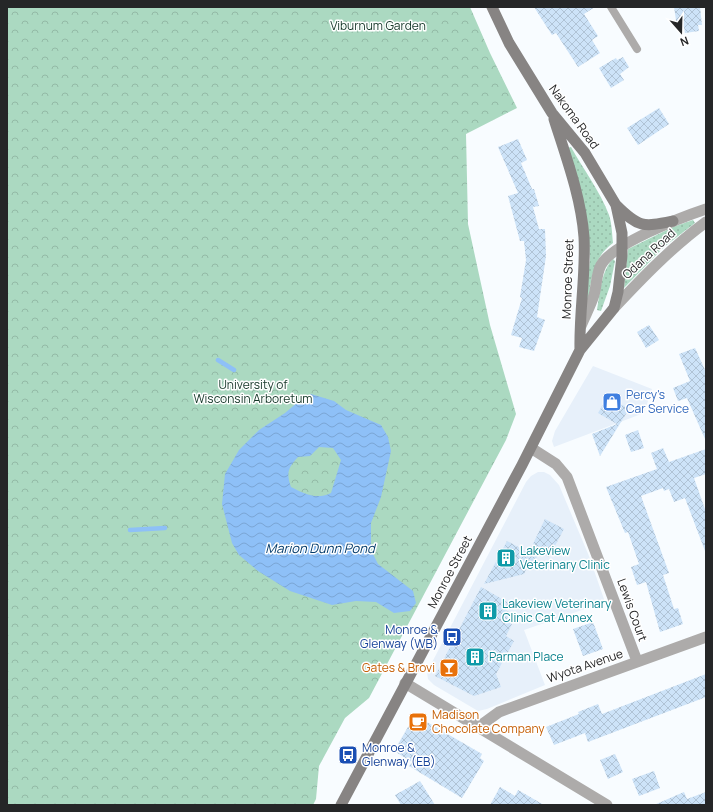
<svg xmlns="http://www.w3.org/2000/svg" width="713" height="812" font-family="Manrope,sans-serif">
<defs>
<pattern id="grass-dots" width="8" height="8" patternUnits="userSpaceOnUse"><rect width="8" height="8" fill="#abd9c1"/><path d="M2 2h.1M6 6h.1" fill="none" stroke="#93baa6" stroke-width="1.8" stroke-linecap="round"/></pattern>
<pattern id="park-crowns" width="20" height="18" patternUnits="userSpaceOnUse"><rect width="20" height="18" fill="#abd9c1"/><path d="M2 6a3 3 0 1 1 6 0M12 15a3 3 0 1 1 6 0" fill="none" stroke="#93baa6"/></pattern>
<pattern id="water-waves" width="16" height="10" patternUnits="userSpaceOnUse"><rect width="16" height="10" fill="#8ec0f7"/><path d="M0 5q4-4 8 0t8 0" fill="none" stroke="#7aa5d4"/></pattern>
<pattern id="building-cross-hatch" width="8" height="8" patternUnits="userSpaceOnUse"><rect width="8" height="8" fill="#cde3f8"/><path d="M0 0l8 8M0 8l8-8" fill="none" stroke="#b0c3d5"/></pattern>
</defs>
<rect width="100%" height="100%" fill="#f8fcff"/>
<path fill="#e7f0fa" d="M 593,366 L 652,389 L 644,413 L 554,447 L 552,441 L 555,431 Z
M 538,472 L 544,472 L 550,475 L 559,485 L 589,556 L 605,602 L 524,630 L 545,685 L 487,709 L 478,711 L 434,685 L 428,679 L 427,672 L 526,482 L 531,476 Z"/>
<path fill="url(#grass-dots)" d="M 571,147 C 583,169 600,191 609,215 C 612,224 612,234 613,243 C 591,259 591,282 588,306 L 585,304 L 590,260 L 589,239 L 567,148 Z
M 693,220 L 695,223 L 664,247 L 624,288 L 628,249 L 673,227 Z
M 613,259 L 615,261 L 610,286 L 601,311 L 597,310 C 600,293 601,271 613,259 Z"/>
<path fill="url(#park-crowns)" d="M 7,7 L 470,7 L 490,53 L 517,108 L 466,134 L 468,224 L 490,325 L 516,414 L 506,440 L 369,698 L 345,718 L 319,766 L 316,799 L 313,805 L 7,805 Z"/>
<path fill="url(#water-waves)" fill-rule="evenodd" d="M 311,394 L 334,401 L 346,410 L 381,425 L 388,437 L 391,451 L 381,497 L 371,523 L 371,550 L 378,564 L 413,591 L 416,603 L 410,611 L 394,613 L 376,602 L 356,601 L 332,605 L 290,591 L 258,571 L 239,555 L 232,543 L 222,504 L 225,474 L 239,450 L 259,430 L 285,413 L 298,402 ZM 319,447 L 333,448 L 341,460 L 331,493 C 316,500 305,494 291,487 C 286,473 288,468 298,457 L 310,456 Z"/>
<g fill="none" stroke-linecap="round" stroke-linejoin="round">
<path stroke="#8ec0f7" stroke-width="4.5" d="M 218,360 L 234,370
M 130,530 L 165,528"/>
</g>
<path fill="url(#building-cross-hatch)" d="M 534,7 L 595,7 L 584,14 L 598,36 L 592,40 L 600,53 L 578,67 L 556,33 L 552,35 Z
M 674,7 L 700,7 L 702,25 L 698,25 L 699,31 L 685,33 L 684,27 L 677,27 Z
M 623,57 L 629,67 L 620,74 L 624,80 L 611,88 L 599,68 L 616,58 L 617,60 Z
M 659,108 L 669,124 L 638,145 L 627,128 Z
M 518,139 L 527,160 L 521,163 L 532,189 L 534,189 L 539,206 L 533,207 L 539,229 L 545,229 L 546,256 L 537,317 L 545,320 L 534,351 L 519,347 L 522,338 L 511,335 L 522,298 L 520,297 L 526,260 L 524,241 L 520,241 L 508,196 L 518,193 L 498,147 Z
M 649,325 L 659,340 L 646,348 L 637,332 Z
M 695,348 L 706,372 L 705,439 L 687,398 L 678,401 L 673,388 L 690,381 L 679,354 Z
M 608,396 L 629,409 L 600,456 L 592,434 L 617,424 L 598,413 Z
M 638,430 L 644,448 L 631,452 L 625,435 Z
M 663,448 L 669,462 L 706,449 L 706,474 L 694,478 L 706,512 L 706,551 L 705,551 L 685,498 L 674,502 L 669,489 L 664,491 L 663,488 L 641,496 L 669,573 L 663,575 L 674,609 L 678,608 L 683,624 L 660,632 L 646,582 L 637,585 L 631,567 L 639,564 L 628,532 L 625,533 L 606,487 L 657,469 L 651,453 Z
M 545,519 L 564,529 L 549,557 L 531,548 Z
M 507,541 L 537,557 L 532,567 L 528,565 L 524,574 L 484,584 Z
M 481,587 L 509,603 L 505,610 L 511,613 L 507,621 L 512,624 L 506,636 L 514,641 L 496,674 L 501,687 L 474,696 L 435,676 Z
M 593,622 L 603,649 L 583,656 L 573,629 Z
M 706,674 L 706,697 L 588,742 L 585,733 L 554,745 L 546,727 L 579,714 L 578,712 L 598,704 L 602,714 Z
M 415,715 L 482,754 L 480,758 L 484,761 L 462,798 L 409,766 L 412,762 L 394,751 Z
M 615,754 L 623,772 L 608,779 L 600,760 Z
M 654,771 L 660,788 L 639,796 L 632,779 Z
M 420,781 L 435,805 L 401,805 L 395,795 Z
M 500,787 L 515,796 L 518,790 L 544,805 L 490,805 Z
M 684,792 L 687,799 L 706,792 L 706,805 L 654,805 Z"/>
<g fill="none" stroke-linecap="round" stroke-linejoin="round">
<path stroke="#adabaa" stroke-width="8" d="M 611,7 L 637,49"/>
<path stroke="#adabaa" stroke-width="11" d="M 531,448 L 556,464 L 567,477 L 637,661
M 477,728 L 499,712 L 706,637"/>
<path stroke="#adabaa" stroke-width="11" d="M 614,308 C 643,277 672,247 706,222
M 581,326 C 585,316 591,305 594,295 C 597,285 596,274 601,265 C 612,244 682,217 706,209
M 405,683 L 607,805"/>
<path stroke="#878483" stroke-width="11" d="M 554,119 C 566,157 581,197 584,237 C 586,275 579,312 580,350
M 616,205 C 639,228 643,227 673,221
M 341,805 L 522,465 L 580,350 L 614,308 L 618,292 L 622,256 L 622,233 L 616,205 L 585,153 L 552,113 L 509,43 L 492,7"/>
</g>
<defs>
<g id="shop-square" transform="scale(1)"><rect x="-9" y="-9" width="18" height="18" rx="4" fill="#3f7fe0" stroke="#fff"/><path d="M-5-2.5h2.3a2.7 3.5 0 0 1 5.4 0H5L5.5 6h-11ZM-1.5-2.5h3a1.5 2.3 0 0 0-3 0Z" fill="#fff"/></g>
<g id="building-square" transform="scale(1)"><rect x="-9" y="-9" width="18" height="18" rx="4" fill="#0f9aa8" stroke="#fff"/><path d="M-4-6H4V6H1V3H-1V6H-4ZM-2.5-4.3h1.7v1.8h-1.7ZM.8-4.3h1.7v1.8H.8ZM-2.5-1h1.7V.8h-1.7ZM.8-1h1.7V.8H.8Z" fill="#fff"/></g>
<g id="bus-square" transform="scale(1)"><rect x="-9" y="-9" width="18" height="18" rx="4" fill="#1a4fb4" stroke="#fff"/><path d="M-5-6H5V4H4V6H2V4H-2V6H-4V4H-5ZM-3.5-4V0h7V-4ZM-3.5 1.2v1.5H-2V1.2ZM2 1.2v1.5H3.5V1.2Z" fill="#fff"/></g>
<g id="bar-square" transform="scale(1)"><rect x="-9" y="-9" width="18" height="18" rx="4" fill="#e8710a" stroke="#fff"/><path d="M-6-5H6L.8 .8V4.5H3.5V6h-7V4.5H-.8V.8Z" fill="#fff"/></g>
<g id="cafe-square" transform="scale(1)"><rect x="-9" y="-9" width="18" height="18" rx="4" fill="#e8710a" stroke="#fff"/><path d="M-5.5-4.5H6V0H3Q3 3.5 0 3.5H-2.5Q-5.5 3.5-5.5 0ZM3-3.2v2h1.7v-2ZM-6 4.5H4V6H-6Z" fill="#fff"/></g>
</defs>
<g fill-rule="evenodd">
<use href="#shop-square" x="612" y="402"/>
<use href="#building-square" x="506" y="558"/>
<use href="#building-square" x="488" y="611"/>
<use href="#bus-square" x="452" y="637"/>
<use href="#building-square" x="475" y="657"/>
<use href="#bar-square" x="449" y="668"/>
<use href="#cafe-square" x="418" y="722"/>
<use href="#bus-square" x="348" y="755"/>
</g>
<g text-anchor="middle" stroke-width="3" stroke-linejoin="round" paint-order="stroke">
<g font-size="12" fill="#143728" stroke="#fff">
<text x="378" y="30">Viburnum Garden</text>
<text x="253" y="389">University of<tspan x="253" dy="14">Wisconsin Arboretum</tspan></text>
</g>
<g font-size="12" fill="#252627" stroke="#fff">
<text transform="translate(574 117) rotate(54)" y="4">Nakoma Road</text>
<text transform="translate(649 254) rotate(-43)" y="4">Odana Road</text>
<text transform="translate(568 279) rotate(-88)" y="4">Monroe Street</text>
<text transform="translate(450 572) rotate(-62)" y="4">Monroe Street</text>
<text transform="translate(632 610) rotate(70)" y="4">Lewis Court</text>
<text transform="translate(585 666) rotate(-19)" y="4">Wyota Avenue</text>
</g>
<g font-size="12" fill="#366cbe" stroke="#fff" text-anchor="start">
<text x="626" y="399">Percy's<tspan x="626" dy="14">Car Service</tspan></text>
</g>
<g font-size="12" fill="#0d838f" stroke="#fff" text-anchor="start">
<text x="520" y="555">Lakeview<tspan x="520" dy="14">Veterinary Clinic</tspan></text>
<text x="502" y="608">Lakeview Veterinary<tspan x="502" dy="14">Clinic Cat Annex</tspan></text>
<text x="489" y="661">Parman Place</text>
</g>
<g font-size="12" fill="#164399" stroke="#fff" text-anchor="end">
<text x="438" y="634">Monroe &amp;<tspan x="438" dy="14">Glenway (WB)</tspan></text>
<text x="362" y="752" text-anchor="start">Monroe &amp;<tspan x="362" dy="14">Glenway (EB)</tspan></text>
</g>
<g font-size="12" fill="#c56008" stroke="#fff" text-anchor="end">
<text x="435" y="672">Gates &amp; Brovi</text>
<text x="432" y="719" text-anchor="start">Madison<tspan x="432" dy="14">Chocolate Company</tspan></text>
</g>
<g font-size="13" font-style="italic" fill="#033b6b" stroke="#fff">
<text x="320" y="553">Marion Dunn Pond</text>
</g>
</g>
<rect width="713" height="812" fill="none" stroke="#252627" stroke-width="16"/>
<g transform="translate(681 32) rotate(160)" stroke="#ffffff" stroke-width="3" paint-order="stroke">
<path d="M0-3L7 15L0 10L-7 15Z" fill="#252627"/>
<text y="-6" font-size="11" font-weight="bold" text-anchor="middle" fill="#252627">N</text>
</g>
</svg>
